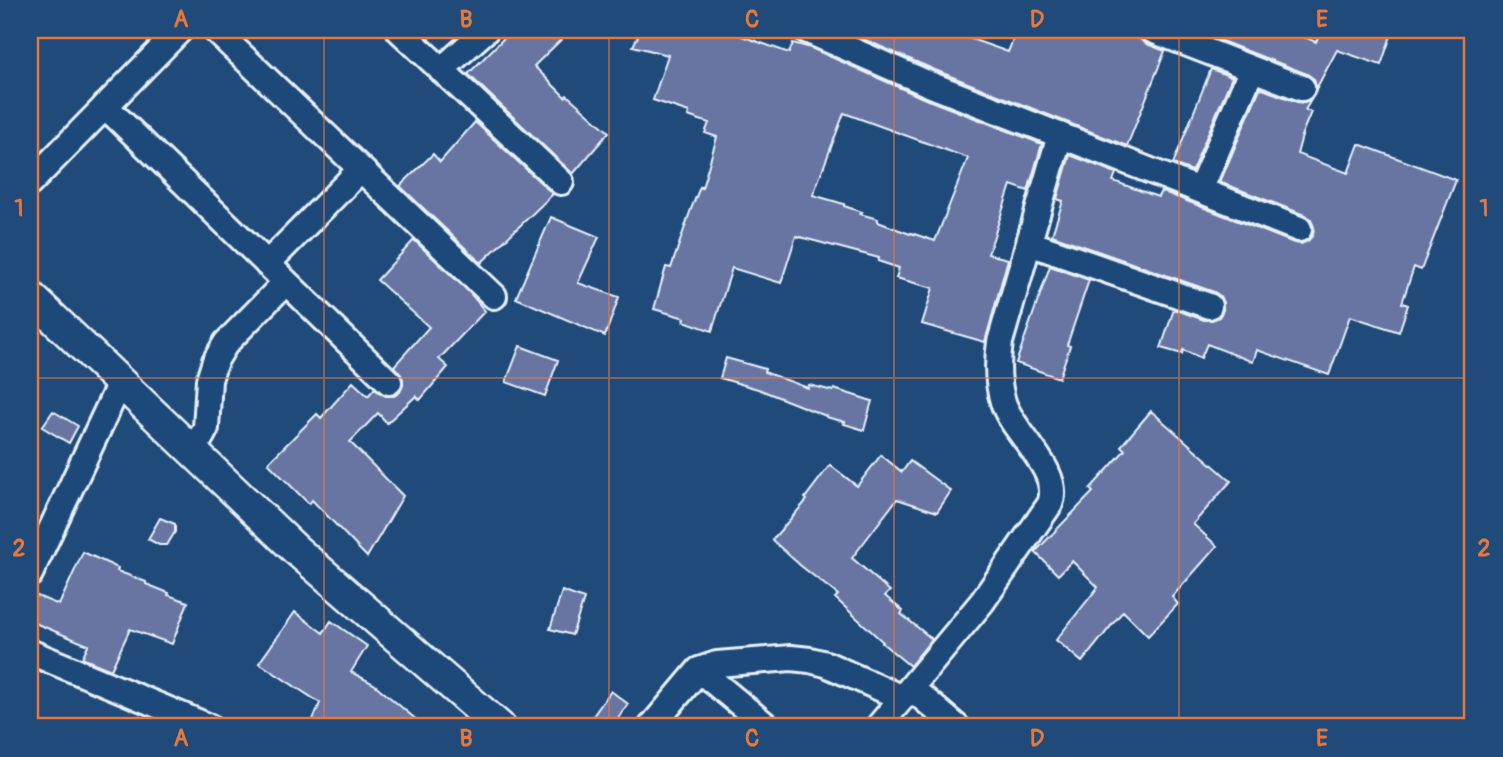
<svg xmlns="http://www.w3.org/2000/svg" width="1503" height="757" font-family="Pangolin,sans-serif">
<rect width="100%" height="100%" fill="#1f4a7a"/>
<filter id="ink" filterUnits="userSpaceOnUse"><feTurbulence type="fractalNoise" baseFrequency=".0143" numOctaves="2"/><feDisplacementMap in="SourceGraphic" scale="14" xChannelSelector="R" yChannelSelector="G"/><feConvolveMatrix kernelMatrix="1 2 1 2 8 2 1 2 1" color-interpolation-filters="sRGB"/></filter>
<g filter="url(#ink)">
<path fill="#6775a2" stroke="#e8f1f8" stroke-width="2" fill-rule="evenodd" d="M 512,30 L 571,30 L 534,66 L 565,97 L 567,95 L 609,132 L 573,174 L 468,74 Z
M 641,30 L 725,30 L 789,53 L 793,43 L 811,48 L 923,98 L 1042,144 L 1028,191 L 1011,185 L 988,254 L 1008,259 L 985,342 L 922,324 L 933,288 L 896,278 L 899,268 L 878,261 L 879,258 L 796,236 L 781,283 L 732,268 L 712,331 L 684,321 L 685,318 L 654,309 L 666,267 L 671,268 L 691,209 L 700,187 L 702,188 L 717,137 L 705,133 L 709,123 L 688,116 L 689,112 L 653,100 L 668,55 L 633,46 ZM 844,113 L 968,158 L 935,241 L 911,233 L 910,234 L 878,222 L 878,219 L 860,214 L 862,212 L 844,206 L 844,204 L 813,195 Z
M 842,30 L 946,30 L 1008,52 L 1017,30 L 1137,30 L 1141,40 L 1147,44 L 1165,51 L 1127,146 L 935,70 Z
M 1193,30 L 1287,30 L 1316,42 L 1321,30 L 1393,30 L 1381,65 L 1337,50 L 1316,89 L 1314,79 L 1307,74 Z
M 1211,69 L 1232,77 L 1192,171 L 1173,164 Z
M 1260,88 L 1297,102 L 1304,103 L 1311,100 L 1305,110 L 1311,112 L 1301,136 L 1302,136 L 1297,154 L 1348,173 L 1359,144 L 1456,180 L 1421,270 L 1414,267 L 1402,303 L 1408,305 L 1399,332 L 1350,316 L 1329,375 L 1257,350 L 1253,362 L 1207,344 L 1201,358 L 1183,350 L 1182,354 L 1161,348 L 1174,309 L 1204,320 L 1212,320 L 1219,317 L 1223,310 L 1223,303 L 1220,296 L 1214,292 L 1052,235 L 1063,201 L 1057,199 L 1070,155 L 1116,173 L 1113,181 L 1158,197 L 1161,191 L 1294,243 L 1301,244 L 1308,241 L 1313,235 L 1314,227 L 1311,220 L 1305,215 L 1220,182 Z
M 475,122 L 553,194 L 481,263 L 400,186 L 433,154 L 440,162 Z
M 551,217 L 599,237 L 578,283 L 619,297 L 605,336 L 516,298 Z
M 414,240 L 470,293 L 485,311 L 439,359 L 448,367 L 420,400 L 416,396 L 387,423 L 378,413 L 350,442 L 403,496 L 367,557 L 312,500 L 309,504 L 268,463 L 317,414 L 321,418 L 353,382 L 368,396 L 374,389 L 386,396 L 394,396 L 400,392 L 403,385 L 403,379 L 394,366 L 429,327 L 377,280 Z
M 1050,266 L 1089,280 L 1067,345 L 1070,346 L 1059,378 L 1016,363 Z
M 520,346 L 558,360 L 545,396 L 506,382 Z
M 726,358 L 765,369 L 764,372 L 808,388 L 809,385 L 833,391 L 834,389 L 872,401 L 864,430 L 844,424 L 845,422 L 826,417 L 826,416 L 758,389 L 720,378 Z
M 53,411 L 78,426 L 69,443 L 42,427 Z
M 1151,411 L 1231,481 L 1193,524 L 1217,546 L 1172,597 L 1178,604 L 1148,636 L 1123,611 L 1082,662 L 1056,640 L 1098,587 L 1072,561 L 1058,575 L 1035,552 L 1093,492 L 1090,489 L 1125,450 L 1121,446 Z
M 881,455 L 902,472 L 910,461 L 951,491 L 937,512 L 897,499 L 852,558 L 890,591 L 885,596 L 903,611 L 901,614 L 932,639 L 910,666 L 882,643 L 883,642 L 835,598 L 838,595 L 801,566 L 772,540 L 807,500 L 805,498 L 830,465 L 857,486 Z
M 160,518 L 175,524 L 175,532 L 167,545 L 159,545 L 148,539 Z
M 83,552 L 118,568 L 117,571 L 146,582 L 146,584 L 169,593 L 168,595 L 188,602 L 172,644 L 130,629 L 111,670 L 82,658 L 88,645 L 30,621 L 30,593 L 59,605 Z
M 562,591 L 584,599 L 572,635 L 550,629 Z
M 295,612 L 323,633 L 331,621 L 367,646 L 351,672 L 374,684 L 425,727 L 310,727 L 320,703 L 259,663 Z
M 611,691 L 628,704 L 612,727 L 585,727 Z"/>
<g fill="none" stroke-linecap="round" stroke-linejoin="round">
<g stroke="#e8f1f8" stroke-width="30">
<path id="minor" d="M 215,30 L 494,296
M 399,30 L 561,182
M 806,30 L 929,84 L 1299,229
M 1152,30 L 1302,88
M 441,70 L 486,30
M 105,106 L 389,382
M 30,183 L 180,30
M 1200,190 L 1252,69
M 1029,243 L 1209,306
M 267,264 L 361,169
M 193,452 L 206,428 L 209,380 L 215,361 L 226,343 L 286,282
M 30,574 L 120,383
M 30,652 L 210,727
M 699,670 L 768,727
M 911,688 L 957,727
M 651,727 L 699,670 L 717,664 L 791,658 L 810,660 L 826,664 L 902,698
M 878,727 L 982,602 L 1050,504 C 1063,471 1013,434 1003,402 C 997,382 997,362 1000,342 L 1060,135"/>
</g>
<g stroke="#e8f1f8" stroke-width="35">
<path id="tertiary" d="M 30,296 L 295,549 L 500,727"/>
</g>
<use href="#minor" stroke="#1f4a7a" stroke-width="24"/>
<use href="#tertiary" stroke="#1f4a7a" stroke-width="30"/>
</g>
</g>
<path fill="none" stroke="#e8773b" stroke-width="2" stroke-opacity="0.55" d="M 324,30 L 324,727M 609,30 L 609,727M 894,30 L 894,727M 1179,30 L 1179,727M 30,378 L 1473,378"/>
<rect width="1503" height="757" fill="none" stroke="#1f4a7a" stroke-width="77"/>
<rect x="38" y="38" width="1426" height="680" fill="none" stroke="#e8773b" stroke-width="2.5"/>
<g font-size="23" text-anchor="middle" font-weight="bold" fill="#e8773b">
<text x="181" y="27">A</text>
<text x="466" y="27">B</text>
<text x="752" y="27">C</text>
<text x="1037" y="27">D</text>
<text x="1322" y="27">E</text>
<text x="19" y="216">1</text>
<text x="1484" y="216">1</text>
<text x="19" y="556">2</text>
<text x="1484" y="556">2</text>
<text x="181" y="746">A</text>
<text x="466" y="746">B</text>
<text x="752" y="746">C</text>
<text x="1037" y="746">D</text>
<text x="1322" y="746">E</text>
</g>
</svg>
